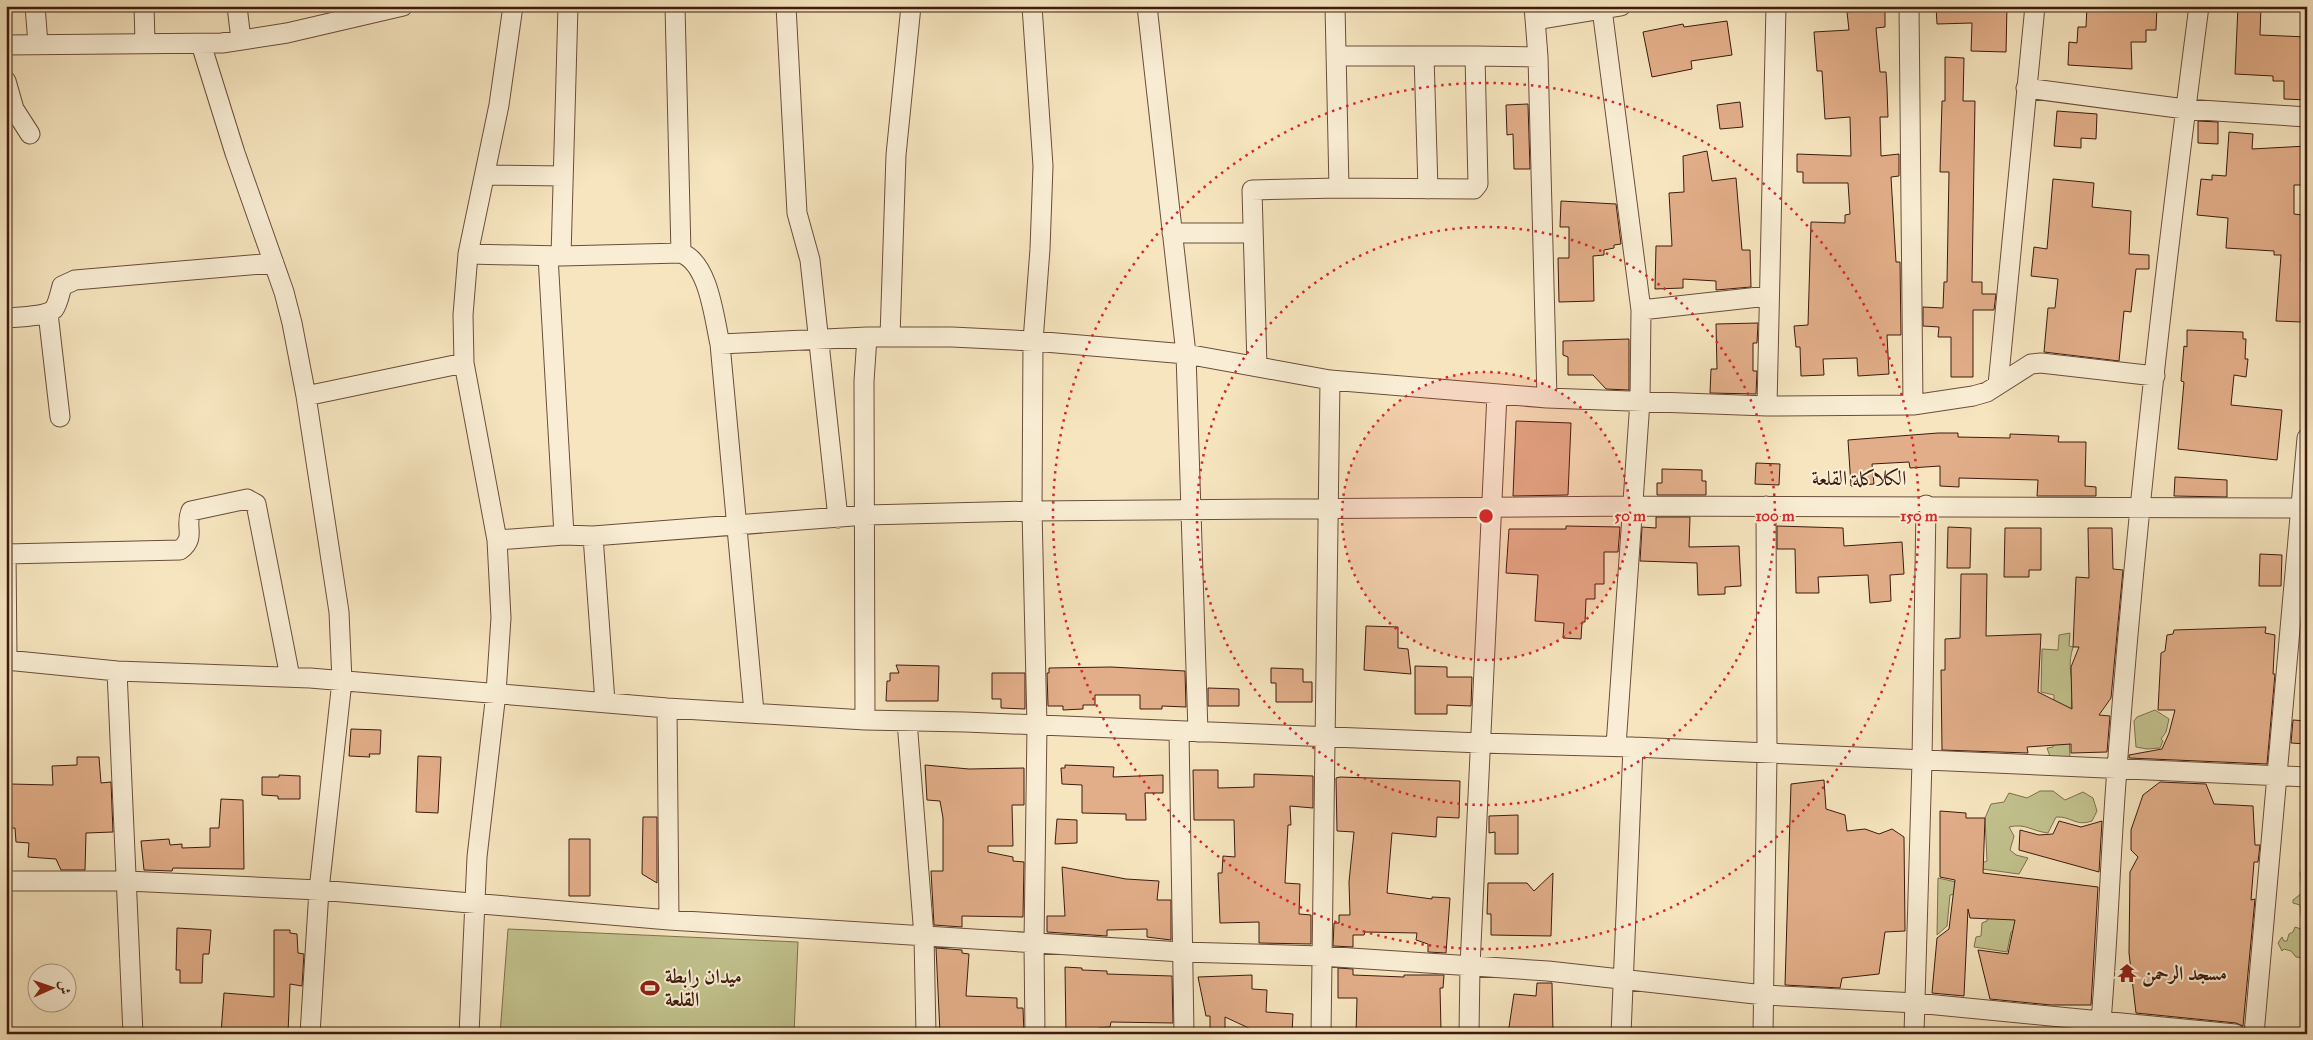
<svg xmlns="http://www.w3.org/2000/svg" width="2313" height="1040" font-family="'IM FELL Great Primer',Amiri,serif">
<rect width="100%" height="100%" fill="#f6e5bf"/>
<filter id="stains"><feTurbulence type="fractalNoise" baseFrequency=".004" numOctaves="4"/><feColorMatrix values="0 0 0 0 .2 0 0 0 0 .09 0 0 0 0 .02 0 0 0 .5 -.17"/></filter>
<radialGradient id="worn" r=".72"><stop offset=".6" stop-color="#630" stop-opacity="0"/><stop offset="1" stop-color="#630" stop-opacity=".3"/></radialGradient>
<path fill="#c2c38e" stroke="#806f4e" d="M 2070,633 L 2069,646 L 2073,647 C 2068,665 2071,669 2072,686 C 2072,710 2068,734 2070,758 L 2051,759 L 2047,748 L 2053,747 L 2054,695 L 2041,692 L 2042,649 L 2058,650 L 2059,635 Z
M 2155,710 L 2169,719 L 2166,732 L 2161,739 L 2163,741 L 2160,748 L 2147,749 L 2136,747 L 2134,721 L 2137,717 Z
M 2040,791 L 2053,791 L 2065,800 L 2083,792 L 2093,798 L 2097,811 L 2092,821 C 2076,827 2071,816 2056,817 L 2048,833 C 2031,831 2026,823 2009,827 L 2014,836 L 2010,850 L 2016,855 L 2028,858 L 2019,874 L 1982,869 L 1982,863 L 1987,861 L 1985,818 L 1991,804 L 2004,802 L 2009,793 L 2027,798 Z
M 2307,870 L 2307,913 L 2301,916 L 2300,905 L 2293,903 L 2293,900 L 2302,893 L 2300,872 Z
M 1938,878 L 1956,882 L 1956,894 L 1950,895 L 1947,926 L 1937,935 Z
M 2028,914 L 2014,931 L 2011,932 L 2007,952 L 1974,947 L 1976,937 L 1981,936 L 1982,923 L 1987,921 L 1988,916 Z
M 2295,927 L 2307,931 L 2307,955 L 2304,958 L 2296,957 L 2291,951 L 2284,949 L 2282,951 L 2278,943 L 2282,937 L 2284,941 L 2287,941 L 2289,934 L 2293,932 Z
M 508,929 L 798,942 L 794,1034 L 500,1034 Z"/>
<path fill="#e2ae89" stroke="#3d1b0e" d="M 1861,6 L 1885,6 L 1885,27 L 1876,28 L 1880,72 L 1886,72 L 1887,88 L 1888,117 L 1880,117 L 1881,156 L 1899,154 L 1899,176 L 1891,177 L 1896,262 L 1900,262 L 1901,335 L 1887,335 L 1889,374 L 1858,376 L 1857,358 L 1823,359 L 1824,375 L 1801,376 L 1800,347 L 1796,347 L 1794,326 L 1808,325 L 1811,222 L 1845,223 L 1845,215 L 1850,214 L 1848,183 L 1803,183 L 1803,172 L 1797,172 L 1797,154 L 1851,156 L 1850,117 L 1825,119 L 1822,71 L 1817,71 L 1814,32 L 1849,30 L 1847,12 L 1862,11 Z
M 1936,6 L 2007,6 L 2006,52 L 1971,51 L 1972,23 L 1937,24 Z
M 2087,6 L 2157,6 L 2156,30 L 2146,30 L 2146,42 L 2131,42 L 2132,69 L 2068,65 L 2069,42 L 2077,43 L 2078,27 L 2086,27 Z
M 2238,6 L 2261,6 L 2260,35 L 2307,37 L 2307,100 L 2284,99 L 2284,81 L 2273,81 L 2273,76 L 2235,74 Z
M 1727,21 L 1732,55 L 1691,61 L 1692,69 L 1652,77 L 1643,32 L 1683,24 L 1684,27 Z
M 1945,57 L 1964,58 L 1963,101 L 1975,101 L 1972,282 L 1982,282 L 1982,294 L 1996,294 L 1994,310 L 1973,310 L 1973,377 L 1951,377 L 1951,337 L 1938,337 L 1939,327 L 1923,326 L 1923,307 L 1943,308 L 1944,282 L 1947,282 L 1949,172 L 1940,172 L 1942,101 L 1945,101 Z
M 1740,102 L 1743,127 L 1720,129 L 1717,105 Z
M 1528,104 L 1530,169 L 1514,169 L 1513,134 L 1507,135 L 1506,105 Z
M 2057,111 L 2097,114 L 2096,139 L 2081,138 L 2081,148 L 2054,146 Z
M 2198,121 L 2218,122 L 2218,144 L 2198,143 Z
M 2229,132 L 2253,134 L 2252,149 L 2307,146 L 2307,185 L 2294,185 L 2294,214 L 2302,215 L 2301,261 L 2305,261 L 2301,322 L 2276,321 L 2281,255 L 2274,255 L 2274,251 L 2226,248 L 2228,218 L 2197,215 L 2201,179 L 2212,180 L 2212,175 L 2226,176 Z
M 1707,151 L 1712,181 L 1736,178 L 1742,250 L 1750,250 L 1751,287 L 1716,290 L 1716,281 L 1683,279 L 1683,288 L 1655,289 L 1656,246 L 1672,246 L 1669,193 L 1684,192 L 1683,156 Z
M 2053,179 L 2094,183 L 2092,207 L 2131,211 L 2129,254 L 2149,255 L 2149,269 L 2136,269 L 2131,312 L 2124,311 L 2119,361 L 2044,352 L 2048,308 L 2055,308 L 2058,279 L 2031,276 L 2034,247 L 2047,249 Z
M 1561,201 L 1616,204 L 1621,244 L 1614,245 L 1614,248 L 1604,250 L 1604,255 L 1593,256 L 1594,301 L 1559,302 L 1558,258 L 1569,258 L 1569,227 L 1560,227 Z
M 1758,323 L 1757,343 L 1753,343 L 1753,371 L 1757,371 L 1756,394 L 1710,393 L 1711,369 L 1717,369 L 1716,324 Z
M 2187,330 L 2243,332 L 2243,339 L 2246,339 L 2245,359 L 2248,359 L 2246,377 L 2234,375 L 2231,405 L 2282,410 L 2277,460 L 2178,449 L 2184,382 L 2181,381 L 2184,346 L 2187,347 Z
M 1629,339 L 1629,390 L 1606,389 L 1593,375 L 1568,375 L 1568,357 L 1563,355 L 1563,341 Z
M 1516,421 L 1571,423 L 1568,495 L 1513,496 Z
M 1938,433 L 1958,433 L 1958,437 L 2010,438 L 2010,434 L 2059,436 L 2058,442 L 2086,442 L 2085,486 L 2096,487 L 2096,496 L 2037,496 L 2038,480 L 1959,478 L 1959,487 L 1940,486 L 1940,466 L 1910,468 L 1909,462 L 1872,464 L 1874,484 L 1851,486 L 1848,440 Z
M 1756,463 L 1780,464 L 1779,485 L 1755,484 Z
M 1662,469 L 1702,470 L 1702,481 L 1706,481 L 1706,495 L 1657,495 L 1657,483 L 1662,483 Z
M 2175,477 L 2227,480 L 2227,497 L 2174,496 Z
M 1656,517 L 1690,517 L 1689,547 L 1739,546 L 1741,586 L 1725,587 L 1725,594 L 1698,595 L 1697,563 L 1640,561 L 1642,527 L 1656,528 Z
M 1566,526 L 1620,527 L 1618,552 L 1604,552 L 1604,584 L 1595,584 L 1595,599 L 1586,599 L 1585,622 L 1582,622 L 1581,639 L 1563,638 L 1564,623 L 1535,621 L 1538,575 L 1506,573 L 1509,529 L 1566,529 Z
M 1777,526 L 1843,528 L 1844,546 L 1902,542 L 1904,574 L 1890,575 L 1891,601 L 1870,603 L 1868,575 L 1818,577 L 1819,593 L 1796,593 L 1795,549 L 1777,549 Z
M 1948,527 L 1971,528 L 1970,568 L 1947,568 Z
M 2005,528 L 2041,528 L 2041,570 L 2029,570 L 2029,577 L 2004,577 Z
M 2088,528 L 2112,528 L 2113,569 L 2123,570 L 2111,698 L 2099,715 L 2110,716 L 2107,752 L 2071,753 L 2071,744 L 2027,747 L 2028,753 L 1942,750 L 1941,670 L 1945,670 L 1945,639 L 1960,638 L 1961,574 L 1987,574 L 1986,636 L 2041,634 L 2038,692 L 2072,709 L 2071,667 L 2079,647 L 2073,647 L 2076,577 L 2089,578 Z
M 2260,554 L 2282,555 L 2281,586 L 2259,586 Z
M 1366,626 L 1398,627 L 1398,648 L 1408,649 L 1411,674 L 1364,670 Z
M 2266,627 L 2265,633 L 2275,635 L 2273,674 L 2275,674 L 2267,764 L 2129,758 L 2129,755 L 2162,749 L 2169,733 L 2175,710 L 2158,710 L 2161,653 L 2165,651 L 2167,635 L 2173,634 L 2174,630 Z
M 896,665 L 939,666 L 938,701 L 886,701 L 887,681 L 890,681 L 890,673 L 899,673 Z
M 1415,666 L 1447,667 L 1447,677 L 1472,677 L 1471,706 L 1447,705 L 1447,714 L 1415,714 Z
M 1111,667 L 1185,671 L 1186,707 L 1162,706 L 1162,709 L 1140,709 L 1140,695 L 1095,695 L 1095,705 L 1083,705 L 1083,709 L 1063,710 L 1063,706 L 1048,706 L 1047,673 L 1049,673 L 1049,668 Z
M 1271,668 L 1303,669 L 1303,682 L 1312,682 L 1312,702 L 1276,702 L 1276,683 L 1271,683 Z
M 992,673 L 1025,673 L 1025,709 L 1001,708 L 1001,699 L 992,699 Z
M 1208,688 L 1239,689 L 1239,706 L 1208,706 Z
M 2293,720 L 2307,721 L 2307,744 L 2291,743 Z
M 351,729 L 381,730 L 380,754 L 369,754 L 370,757 L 349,756 Z
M 418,756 L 441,757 L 438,813 L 416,812 Z
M 77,757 L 99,757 L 101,783 L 111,782 L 113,832 L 86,833 L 85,870 L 61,870 L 56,859 L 28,857 L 29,843 L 16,842 L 15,828 L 6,828 L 6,791 L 10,791 L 10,784 L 53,785 L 52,766 L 77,765 Z
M 925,765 L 969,769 L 1024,768 L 1024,805 L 1012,805 L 1013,846 L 988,846 L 988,852 L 1013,857 L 1013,861 L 1024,862 L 1023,917 L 962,916 L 962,927 L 934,925 L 931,871 L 943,871 L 943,818 L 940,801 L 927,800 Z
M 1065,765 L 1114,767 L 1113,777 L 1163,775 L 1163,793 L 1145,793 L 1146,820 L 1126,820 L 1126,814 L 1082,813 L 1082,785 L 1062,784 L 1061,768 L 1065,768 Z
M 1193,770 L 1218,770 L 1218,788 L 1254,787 L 1254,774 L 1313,776 L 1313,808 L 1290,806 L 1291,825 L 1288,825 L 1285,883 L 1300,884 L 1299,914 L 1311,915 L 1311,944 L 1259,943 L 1259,922 L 1220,923 L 1218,873 L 1222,873 L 1223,856 L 1235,857 L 1234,820 L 1194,820 Z
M 279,775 L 300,776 L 300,799 L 278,799 L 278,796 L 262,795 L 262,777 L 279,777 Z
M 1340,777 L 1460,781 L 1459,818 L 1437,817 L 1436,837 L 1392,833 L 1387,893 L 1432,899 L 1432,897 L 1450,898 L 1446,953 L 1428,952 L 1428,944 L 1416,940 L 1417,933 L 1365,932 L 1364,935 L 1353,935 L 1353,947 L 1333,946 L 1334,923 L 1339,923 L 1339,915 L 1350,915 L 1349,882 L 1354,832 L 1337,831 L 1336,778 Z
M 1824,780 L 1826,809 L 1845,815 L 1847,831 L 1865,829 L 1879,834 L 1892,829 L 1904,837 L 1905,931 L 1885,932 L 1879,974 L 1842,978 L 1840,988 L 1785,985 L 1791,784 Z
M 2160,782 L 2206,784 L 2214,804 L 2253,806 L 2255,845 L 2260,845 L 2258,862 L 2254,862 L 2251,900 L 2255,899 L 2243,1026 L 2236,1023 L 2136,1013 L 2129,953 L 2130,872 L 2138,857 L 2131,850 L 2131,830 L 2143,795 Z
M 221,799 L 243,800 L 244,869 L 173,868 L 172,871 L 144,870 L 141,841 L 169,839 L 170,845 L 182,844 L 182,848 L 210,847 L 210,828 L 219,828 Z
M 1940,811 L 1966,813 L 1966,818 L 1985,818 L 1983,873 L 2098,887 L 2091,1005 L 2051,1005 L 1990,999 L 1978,950 L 2008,954 L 2015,920 L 1970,918 L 1968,909 L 1964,996 L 1932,993 L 1937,938 L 1949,929 L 1955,880 L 1940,877 Z
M 1518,815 L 1518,854 L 1495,854 L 1495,832 L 1489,833 L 1489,816 Z
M 643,817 L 657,817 L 657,883 L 642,874 Z
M 1057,819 L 1077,820 L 1077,843 L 1055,844 Z
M 2059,821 L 2081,827 L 2102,821 L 2099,872 L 2019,850 L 2020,830 L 2039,835 L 2053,834 Z
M 569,839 L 590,839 L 590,896 L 569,896 Z
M 1062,867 L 1126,879 L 1159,881 L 1157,900 L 1171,900 L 1171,940 L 1147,937 L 1147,929 L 1107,930 L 1107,936 L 1047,932 L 1047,916 L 1065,916 Z
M 1553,873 L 1551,936 L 1491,935 L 1491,914 L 1487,914 L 1488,883 L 1527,883 L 1534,891 Z
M 177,928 L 211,930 L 209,954 L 203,954 L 202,983 L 180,983 L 180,970 L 176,970 Z
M 274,930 L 290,930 L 290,933 L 297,934 L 298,953 L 304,954 L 302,986 L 290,984 L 288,1034 L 221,1034 L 224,993 L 274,997 Z
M 936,948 L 962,950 L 962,953 L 969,954 L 966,996 L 1017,998 L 1017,1008 L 1023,1008 L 1024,1034 L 940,1033 Z
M 1065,967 L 1082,968 L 1082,970 L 1107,971 L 1107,974 L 1172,976 L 1173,1023 L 1111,1022 L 1110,1027 L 1098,1028 L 1099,1034 L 1066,1034 Z
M 1338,968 L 1353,969 L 1353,975 L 1404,977 L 1404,975 L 1444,975 L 1443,988 L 1440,988 L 1441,1030 L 1435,1030 L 1436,1034 L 1356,1034 L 1357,998 L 1338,998 Z
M 1252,975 L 1252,989 L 1267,990 L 1266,1012 L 1293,1014 L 1292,1034 L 1253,1034 L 1253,1030 L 1225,1017 L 1225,1034 L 1210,1034 L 1210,1016 L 1206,1016 L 1198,977 Z
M 1537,983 L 1552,983 L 1553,1034 L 1508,1034 L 1514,994 L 1536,996 Z"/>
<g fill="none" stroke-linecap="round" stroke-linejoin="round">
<g stroke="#6b4e3a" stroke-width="21">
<path id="street" d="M 35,6 L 38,44
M 144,6 L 145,42
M 237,6 L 241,40
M 675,6 L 681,253
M 786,6 L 797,213 L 810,260 L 838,518
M 1032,6 L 1043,166 L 1040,249 L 1033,341 L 1032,511 L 1037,726 L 1034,943 L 1035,1034
M 1147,6 L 1186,354 L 1198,732
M 1335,6 L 1339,188
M 1534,6 L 1538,57 L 1547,398
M 1909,6 L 1913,405
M 1602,9 L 1641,310 L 1640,401 L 1616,746
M 1536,20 L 1621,6
M 201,44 L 235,153 L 284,292 L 292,323 L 306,396 L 339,612 L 342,681 L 319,890 L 310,1034
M 6,45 L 222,43 L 287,33 L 403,6
M 1336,56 L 1475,56
M 1424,56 L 1428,189
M 6,81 L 14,109 L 30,134
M 2026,88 L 2185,109 L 2307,117
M 485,175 L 563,176
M 1172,233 L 1252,233
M 468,254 L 561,256 L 681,253 C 709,263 714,318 720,344 L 754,712
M 548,256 L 564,535
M 561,256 L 568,6
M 1641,310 L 1768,296
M 48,313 L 60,417
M 6,318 C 17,317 46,317 54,309 C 58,304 60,293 62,286 L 75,280 L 274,263
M 890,337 L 896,155 L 911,6
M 720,344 L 867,337 L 952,337 L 1033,341 L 1186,354 L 1330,380 L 1547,398 L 1767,406 L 1913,405 L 1973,396 L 1987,392 L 2031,364 L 2041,363 L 2155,376
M 1257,366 L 1252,190 L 1339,188 L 1474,189 L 1478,184 L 1475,56 L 1538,57
M 1998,385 L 2035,6
M 306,396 L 464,363
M 1767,406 L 1776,6
M 593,536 L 605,702
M 497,540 L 564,535 L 593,536 L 866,515 L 1032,511 L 1632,506 L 2307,508
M 6,551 L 7,660
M 6,554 L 180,550 C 197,537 184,527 191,511 L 247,499 L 256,504 L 290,677
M 6,660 L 117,671 L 310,678 L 667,708 L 865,720 L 965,722 L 1481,743 L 1633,747 L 2307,777
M 117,671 L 133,1034
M 667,708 L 669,920
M 865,720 L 864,381 L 867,337
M 907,721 L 924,936 L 926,1034
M 1179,732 L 1184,1034
M 6,881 L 127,881 L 319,890 L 669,920 L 1182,952 L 1321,956 L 1548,971 L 1764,995 L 1916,1003 L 2235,1034
M 2100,1033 C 2108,945 2110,857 2117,769 C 2136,514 2166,260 2199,6
M 469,1034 L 477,857 L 496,693 L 501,618 L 497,540 L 464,363 L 463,315 L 468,254 L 499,105 L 513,6
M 1321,1034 L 1330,380
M 1469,1034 L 1470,966 L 1497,394
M 1621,1034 L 1633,747
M 1763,1034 L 1767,754 L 1766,506
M 1914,1034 L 1922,761 L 1926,505
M 2254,1034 L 2307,438"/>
</g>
<use href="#street" stroke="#f9eed5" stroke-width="19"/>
</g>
<circle cx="1486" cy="516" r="144" fill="#d62828" fill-opacity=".12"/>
<g fill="none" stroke="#d62828" stroke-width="2.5" stroke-dasharray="2.5 5">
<circle cx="1486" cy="516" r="144"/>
<circle cx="1486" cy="516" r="289"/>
<circle cx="1486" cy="516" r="433"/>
</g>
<defs>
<g id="temple-bare" transform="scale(1.5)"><path d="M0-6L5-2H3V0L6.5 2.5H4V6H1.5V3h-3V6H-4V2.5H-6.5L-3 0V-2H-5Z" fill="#8f2418" stroke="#f9eed5" stroke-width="2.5" paint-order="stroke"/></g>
<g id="stadium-bare" transform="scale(1.5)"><path d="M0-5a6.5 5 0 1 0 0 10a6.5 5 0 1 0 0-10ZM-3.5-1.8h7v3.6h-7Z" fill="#8f2418" stroke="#f9eed5" stroke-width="2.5" paint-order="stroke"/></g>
</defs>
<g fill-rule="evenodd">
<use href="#temple-bare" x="2127" y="973"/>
<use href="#stadium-bare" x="650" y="988"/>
</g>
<g text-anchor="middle" stroke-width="4" stroke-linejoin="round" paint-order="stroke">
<g font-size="20" font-weight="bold" fill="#3d1b0e" stroke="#f9eed5" text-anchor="start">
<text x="2142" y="980">مسجد الرحمن</text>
<text x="665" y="983">ميدان رابطة<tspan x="665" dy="23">القلعة</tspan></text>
</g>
<g font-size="21" fill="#3d1b0e" stroke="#f9eed5">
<text x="1859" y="485">الكلاكلة القلعة</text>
</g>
</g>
<circle cx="1486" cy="516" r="8" fill="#d62828" stroke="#f9eed5" stroke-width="2.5"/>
<g font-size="15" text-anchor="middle" font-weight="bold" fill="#d62828" stroke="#f9eed5" stroke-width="4" stroke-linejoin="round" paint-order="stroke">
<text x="1630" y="521">50 m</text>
<text x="1775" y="521">100 m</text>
<text x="1919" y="521">150 m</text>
</g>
<rect width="2313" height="1040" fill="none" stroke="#f6e5bf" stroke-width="25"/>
<rect x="8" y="8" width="2298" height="1025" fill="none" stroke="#3d1b0e" stroke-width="2.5"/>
<rect x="12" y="12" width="2288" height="1015" fill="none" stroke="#3d1b0e"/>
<g transform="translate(52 988) rotate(88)"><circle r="24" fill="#f9eed5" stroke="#ae9a85"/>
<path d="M0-4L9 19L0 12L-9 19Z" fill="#8f2418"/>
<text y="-8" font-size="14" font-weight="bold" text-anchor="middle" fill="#3d1b0e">ش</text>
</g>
<rect width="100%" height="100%" filter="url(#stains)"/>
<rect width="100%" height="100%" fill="url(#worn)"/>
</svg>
